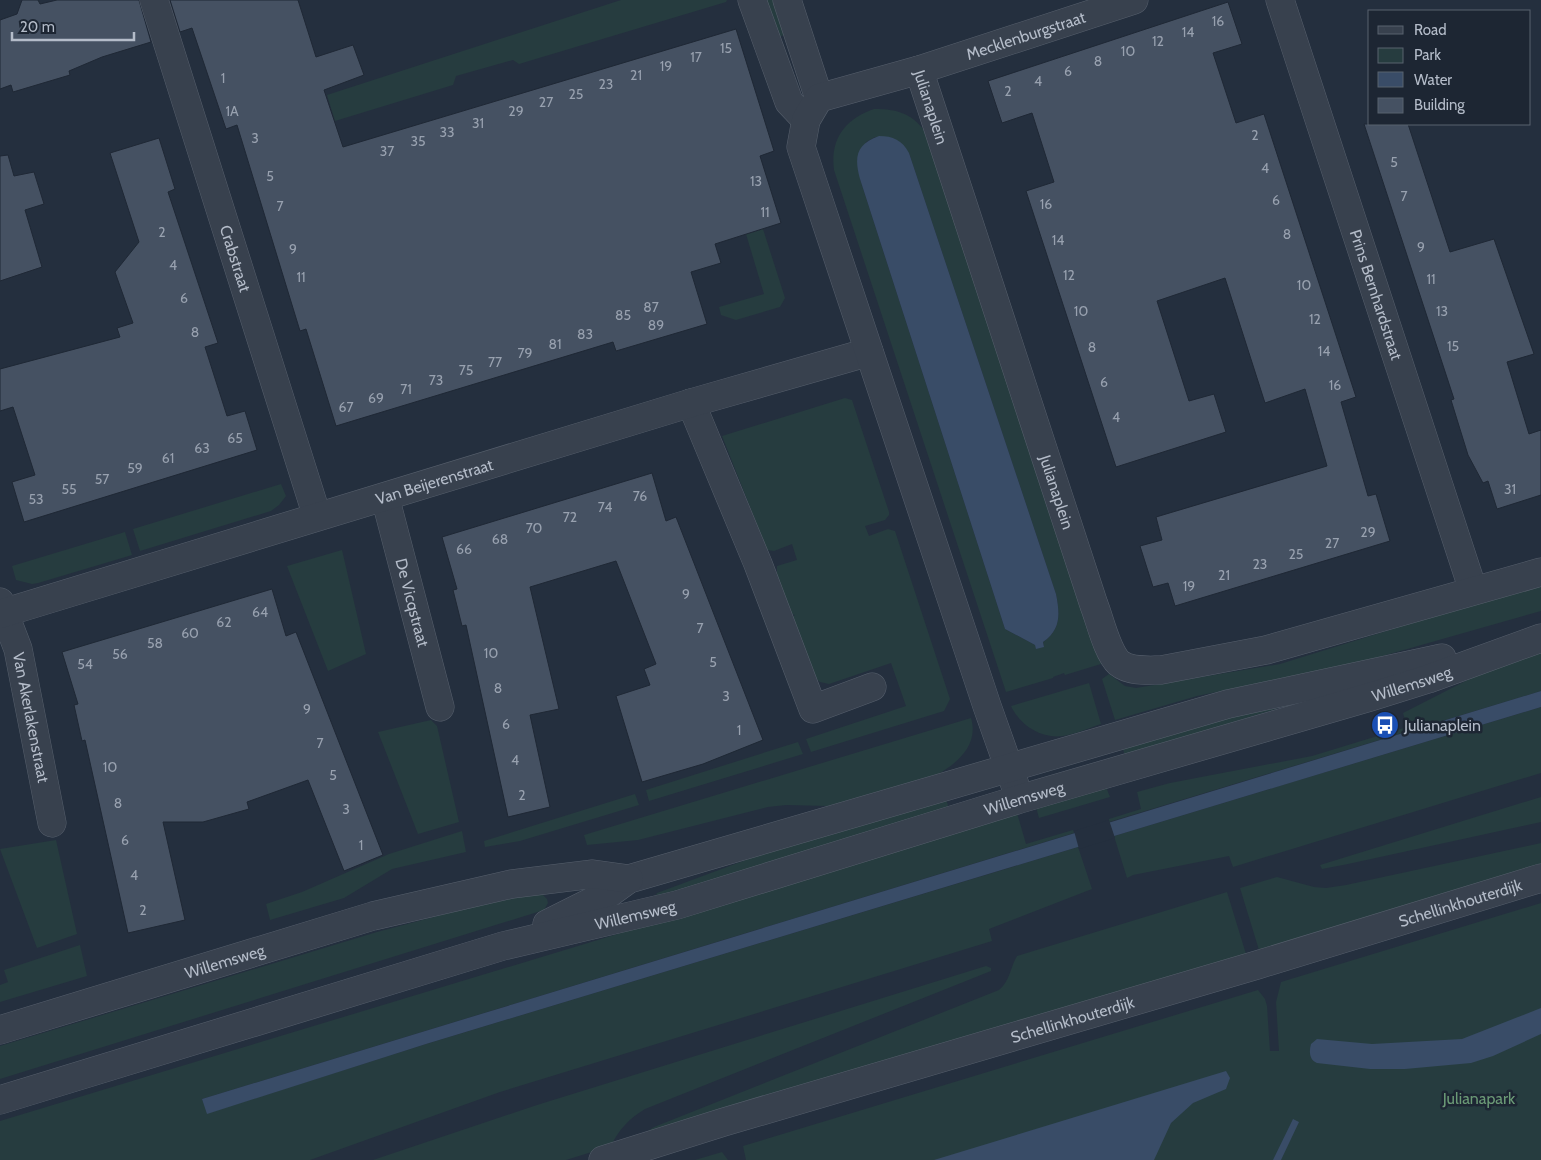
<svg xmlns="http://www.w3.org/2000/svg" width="1541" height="1160" font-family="Cabin,sans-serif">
<rect width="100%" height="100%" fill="#242f3e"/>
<path fill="#263c3f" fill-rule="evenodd" d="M 621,0 L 727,0 L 726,2 L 519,64 L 513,60 L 456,76 L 453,85 L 335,121 L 327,95 Z
M 764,0 L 774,0 L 786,34 L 777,38 Z
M 874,109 C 899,109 914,114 928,136 L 1101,664 L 1065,675 L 1064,673 L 1053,677 L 1053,678 L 1006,692 L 834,170 C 830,139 845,119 874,109 ZM 875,137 L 909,153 L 1056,594 C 1060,614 1061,630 1043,642 L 1044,646 L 1035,645 L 1005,629 L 860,179 L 866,142 Z
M 763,229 L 785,298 L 780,307 L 736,320 L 721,315 L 719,307 L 764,294 L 746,234 Z
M 845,398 L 852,400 L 889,512 L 889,515 L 885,520 L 865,526 L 869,536 L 888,529 L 895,531 L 950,699 L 944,711 L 811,752 L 806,739 L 906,706 L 891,663 L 829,684 L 820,682 L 816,678 L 792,617 L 795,615 L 791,614 L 777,577 L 777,566 L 797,560 L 792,544 L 774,551 L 767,550 L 722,436 Z
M 281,484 L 286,496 L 279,505 L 271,511 L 140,551 L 133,529 Z
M 125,532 L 132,555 L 38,583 L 32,584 L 16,580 L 12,566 Z
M 342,550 L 366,654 L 328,671 L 287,566 Z
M 1541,583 L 1541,611 L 1365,661 L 1197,696 L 1115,720 L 1102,679 L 1109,674 L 1125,686 L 1136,688 L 1280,664 Z
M 1541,653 L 1541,691 L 1109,822 L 1109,819 L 1141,809 L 1137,792 L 1170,783 L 1312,756 L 1407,727 L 1403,713 L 1491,668 Z
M 1089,683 L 1101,724 C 1089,728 1076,734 1063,736 C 1041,739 1020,725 1011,706 Z
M 1279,705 L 1276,709 L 1128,754 L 1124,753 L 1122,744 Z
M 1541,707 L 1541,773 L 1233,867 L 1229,856 L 1133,875 L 1127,878 L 1114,836 Z
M 971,718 C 979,744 958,763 938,774 L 828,806 L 786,805 L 768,807 L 638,840 L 587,845 L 584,835 Z
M 431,720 L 437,726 L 459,822 L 418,834 L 378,732 Z
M 798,742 L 803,754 L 649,801 L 646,790 Z
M 1106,787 L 1110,797 L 1039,818 L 1036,807 Z
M 635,794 L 639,805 L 520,841 L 485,847 L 484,841 Z
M 1541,797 L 1541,822 L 1348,864 L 1322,869 L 1320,865 Z
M 946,800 L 948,805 L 947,807 L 930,818 L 655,897 L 657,893 L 792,843 Z
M 1017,813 L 1026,844 L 1073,830 L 1074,833 L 202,1099 L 208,1113 L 426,1044 L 1078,847 L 1092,889 L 989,929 L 992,941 L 500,1092 L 310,1160 L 0,1160 L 0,1121 Z
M 462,831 L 466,852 L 392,869 L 344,898 L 270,920 L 266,904 L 302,892 L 389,854 Z
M 56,840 L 77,934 L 37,948 L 0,849 Z
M 1541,843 L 1541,864 L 1259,950 L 1240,888 L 1277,877 L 1314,887 L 1326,888 L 1346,885 Z
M 1227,892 L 1246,954 L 644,1137 L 648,1131 L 654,1127 L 999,990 C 1010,981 1010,968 1017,956 Z
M 534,894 L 542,894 L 547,899 L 548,903 L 544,910 L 0,1079 L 0,1046 L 377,932 L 479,905 Z
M 1541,903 L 1541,1160 L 746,1160 L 743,1146 L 1258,990 L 1265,999 L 1267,1006 L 1270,1051 L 1279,1051 L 1276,1002 L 1281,982 Z
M 80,945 L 87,976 L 0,1002 L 0,985 L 8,982 L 4,970 Z
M 986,966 L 991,968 L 991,971 L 645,1109 C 629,1119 619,1129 611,1146 L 566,1160 L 373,1160 L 537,1105 Z
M 722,1152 L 728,1160 L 695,1160 Z"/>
<path fill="#394c67" d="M 879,136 C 893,136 902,140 909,153 L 1056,594 C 1060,614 1061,630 1043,642 L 1044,647 L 1036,649 L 1035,645 L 1005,629 L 860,179 C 854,157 856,144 879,136 Z
M 1541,691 L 1541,707 L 426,1044 L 207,1114 L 202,1099 Z
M 1541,1008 L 1541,1034 L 1493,1056 L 1471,1063 L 1405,1069 L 1370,1069 L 1317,1063 C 1309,1060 1309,1051 1311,1044 L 1317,1039 L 1372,1044 L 1462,1039 Z
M 1226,1071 L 1230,1078 L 1226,1089 L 1193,1103 L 1171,1123 L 1154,1160 L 934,1160 Z
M 1293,1119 L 1299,1122 L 1281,1160 L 1273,1160 Z"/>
<path fill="#242f3e" d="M 1109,820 L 1115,838 L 1079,849 L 1074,831 Z"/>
<path fill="#455162" stroke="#1f2835" d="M 22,0 L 38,0 L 40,4 L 57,0 L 139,0 L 151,42 L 102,57 L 69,71 L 70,75 L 13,92 L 11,85 L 0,89 L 0,20 L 17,14 Z
M 170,0 L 298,0 L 316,57 L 353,45 L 364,75 L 324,90 L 343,147 L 736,29 L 774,151 L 760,156 L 781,223 L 715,244 L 721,263 L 691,272 L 707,324 L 616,351 L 613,342 L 336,426 L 306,329 L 300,331 L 237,125 L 226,129 L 192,28 L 180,32 Z
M 1228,2 L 1242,44 L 1213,53 L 1236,123 L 1264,114 L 1356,397 L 1341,402 L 1368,496 L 1376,494 L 1390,541 L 1175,606 L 1168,583 L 1153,587 L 1140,546 L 1162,540 L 1156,517 L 1327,466 L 1305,389 L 1265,403 L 1225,278 L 1157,301 L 1189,401 L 1214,394 L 1226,432 L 1116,467 L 1026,191 L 1054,182 L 1032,113 L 1002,123 L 988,81 Z
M 1364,124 L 1408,124 L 1450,252 L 1494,239 L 1534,354 L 1507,362 L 1529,434 L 1541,430 L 1541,495 L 1497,509 L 1488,481 L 1483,483 L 1468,455 L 1451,400 L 1454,399 Z
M 159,138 L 175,189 L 168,192 L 218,343 L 205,347 L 227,416 L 245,411 L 257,450 L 24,522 L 12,482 L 35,475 L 13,407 L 0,411 L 0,369 L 120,337 L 117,328 L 133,323 L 115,272 L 139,242 L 110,153 Z
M 8,155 L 14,176 L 34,172 L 44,204 L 25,210 L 42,267 L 0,281 L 0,156 Z
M 652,473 L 666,521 L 676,517 L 763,740 L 703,764 L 642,782 L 616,696 L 650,685 L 644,669 L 656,664 L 616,561 L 530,587 L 559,709 L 530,715 L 550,807 L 508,817 L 466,625 L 462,626 L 453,590 L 457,589 L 442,537 Z
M 272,589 L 286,636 L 296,632 L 383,855 L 344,871 L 308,780 L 247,802 L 249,809 L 203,822 L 163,822 L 185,920 L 128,933 L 85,740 L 82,741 L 74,705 L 78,704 L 62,652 Z"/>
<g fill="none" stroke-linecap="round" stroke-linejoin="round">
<g stroke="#565f6c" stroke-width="29">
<g id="minor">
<path id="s1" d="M 154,0 L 317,516"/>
<path d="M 752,0 L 789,102 L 806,120"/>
<path d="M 787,0 L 819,98"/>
<path id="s2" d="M 1280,0 L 1473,590"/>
<path id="s3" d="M 919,70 L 1094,605 C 1100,620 1107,652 1119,663 C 1130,672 1148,670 1161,670 L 1266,650 L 1541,572"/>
<path d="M 691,403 L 758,564 L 813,709 L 872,687"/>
<path id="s4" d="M 385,497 L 440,707"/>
<path id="s5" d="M 0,602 L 18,649 L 52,823"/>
<path id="s6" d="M 0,614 L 691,403 L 869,352"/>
<path id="s7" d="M 1015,785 L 987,706 L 801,147 L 806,120 L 819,98 L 919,70 L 1134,0"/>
<path d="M 547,924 L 611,892 L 629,879 L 1228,704 L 1442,658"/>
<path id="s8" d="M 0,1030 L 373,916 L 512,884 L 593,874 L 629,879"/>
<path id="s9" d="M 0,1100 L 503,946 L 677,905 L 1020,799 L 1370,697 L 1428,679 L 1541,638"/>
<path id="s10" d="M 603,1160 L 724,1122 L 1257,965 L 1541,878"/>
</g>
</g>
<use href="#minor" stroke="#38414e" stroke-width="28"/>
</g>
<defs>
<g id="bus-disc" transform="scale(1.4375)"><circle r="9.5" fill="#1a4fb4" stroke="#1d2633"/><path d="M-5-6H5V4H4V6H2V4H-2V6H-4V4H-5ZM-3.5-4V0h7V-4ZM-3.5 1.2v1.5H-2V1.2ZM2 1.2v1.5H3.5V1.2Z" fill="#fff"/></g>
</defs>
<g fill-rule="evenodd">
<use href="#bus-disc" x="1385" y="725"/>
</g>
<g text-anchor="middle" stroke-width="5" stroke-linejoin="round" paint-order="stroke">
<g font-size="14" fill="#98a1af">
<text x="1218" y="26">16</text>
<text x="1188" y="37">14</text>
<text x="1158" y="46">12</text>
<text x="726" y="53">15</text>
<text x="1128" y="56">10</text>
<text x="696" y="62">17</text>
<text x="1098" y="66">8</text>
<text x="666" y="71">19</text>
<text x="1068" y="76">6</text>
<text x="636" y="80">21</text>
<text x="223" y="83">1</text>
<text x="1038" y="86">4</text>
<text x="606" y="89">23</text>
<text x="1008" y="96">2</text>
<text x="576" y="99">25</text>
<text x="546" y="107">27</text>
<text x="232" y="116">1A</text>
<text x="516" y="116">29</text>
<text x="478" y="128">31</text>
<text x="447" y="137">33</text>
<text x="1255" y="140">2</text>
<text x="255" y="143">3</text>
<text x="418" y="146">35</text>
<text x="387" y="156">37</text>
<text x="1394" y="167">5</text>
<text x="1265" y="173">4</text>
<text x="270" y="181">5</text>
<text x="756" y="186">13</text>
<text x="1404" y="201">7</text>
<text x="1276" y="205">6</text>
<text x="1046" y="209">16</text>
<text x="280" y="211">7</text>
<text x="765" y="217">11</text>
<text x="162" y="237">2</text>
<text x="1287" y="239">8</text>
<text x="1058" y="245">14</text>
<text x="1421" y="252">9</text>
<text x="293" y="254">9</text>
<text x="173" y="270">4</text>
<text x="1069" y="280">12</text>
<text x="301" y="282">11</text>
<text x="1431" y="284">11</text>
<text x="1304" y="290">10</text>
<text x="184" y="303">6</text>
<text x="651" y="312">87</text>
<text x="1081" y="316">10</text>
<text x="1442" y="316">13</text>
<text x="623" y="320">85</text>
<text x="1315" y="324">12</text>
<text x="656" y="330">89</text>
<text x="195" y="337">8</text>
<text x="585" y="339">83</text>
<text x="555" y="349">81</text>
<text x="1453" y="351">15</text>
<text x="1092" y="352">8</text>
<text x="1324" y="356">14</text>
<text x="525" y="358">79</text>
<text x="495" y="367">77</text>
<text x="466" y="375">75</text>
<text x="436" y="385">73</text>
<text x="1104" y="387">6</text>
<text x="1335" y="390">16</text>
<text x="406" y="394">71</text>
<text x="376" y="403">69</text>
<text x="346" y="412">67</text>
<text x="1116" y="422">4</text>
<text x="235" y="443">65</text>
<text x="202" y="453">63</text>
<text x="168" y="463">61</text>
<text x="135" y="473">59</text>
<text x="102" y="484">57</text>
<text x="69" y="494">55</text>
<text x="1510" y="494">31</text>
<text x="640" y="501">76</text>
<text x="36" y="504">53</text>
<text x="605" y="512">74</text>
<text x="570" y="522">72</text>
<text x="534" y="533">70</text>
<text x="1368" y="537">29</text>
<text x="500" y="544">68</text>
<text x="1332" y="548">27</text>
<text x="464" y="554">66</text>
<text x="1296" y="559">25</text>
<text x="1260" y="569">23</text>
<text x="1224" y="580">21</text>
<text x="1189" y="591">19</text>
<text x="686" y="599">9</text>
<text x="260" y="617">64</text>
<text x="224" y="627">62</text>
<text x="700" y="633">7</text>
<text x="190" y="638">60</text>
<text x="155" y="648">58</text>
<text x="491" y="658">10</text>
<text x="120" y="659">56</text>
<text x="713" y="667">5</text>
<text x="85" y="669">54</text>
<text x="498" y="693">8</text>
<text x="726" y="701">3</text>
<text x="307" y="714">9</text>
<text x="506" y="729">6</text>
<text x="739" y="735">1</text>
<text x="320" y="748">7</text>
<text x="515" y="765">4</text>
<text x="110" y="772">10</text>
<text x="333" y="780">5</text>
<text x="522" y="800">2</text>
<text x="118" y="808">8</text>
<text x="346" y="814">3</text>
<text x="125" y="845">6</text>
<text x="361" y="850">1</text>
<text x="134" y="880">4</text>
<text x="143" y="915">2</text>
</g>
<g font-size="16" fill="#b4bcc9" stroke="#1d2633">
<text dy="6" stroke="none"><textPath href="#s7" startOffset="942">Mecklenburgstraat</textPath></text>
<text dy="6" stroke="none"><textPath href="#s3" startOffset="39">Julianaplein</textPath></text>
<text dy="6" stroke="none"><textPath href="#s1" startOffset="271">Crabstraat</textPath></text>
<text dy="6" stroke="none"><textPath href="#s2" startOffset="310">Prins Bernhardstraat</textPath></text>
<text dy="6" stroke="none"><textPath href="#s6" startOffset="454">Van Beijerenstraat</textPath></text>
<text dy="6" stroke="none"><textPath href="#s3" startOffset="444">Julianaplein</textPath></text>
<text dy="6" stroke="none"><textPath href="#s4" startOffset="109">De Vicqstraat</textPath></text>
<text dy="6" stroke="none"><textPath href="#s9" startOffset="1472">Willemsweg</textPath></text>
<text dy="6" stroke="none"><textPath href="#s5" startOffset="120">Van Akerlakenstraat</textPath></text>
<text dy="6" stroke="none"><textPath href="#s9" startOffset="1068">Willemsweg</textPath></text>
<text dy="6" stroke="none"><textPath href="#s10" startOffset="895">Schellinkhouterdijk</textPath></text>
<text dy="6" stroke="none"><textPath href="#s9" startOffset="662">Willemsweg</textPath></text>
<text dy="6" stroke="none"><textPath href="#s8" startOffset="235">Willemsweg</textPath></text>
<text dy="6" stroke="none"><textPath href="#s10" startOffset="490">Schellinkhouterdijk</textPath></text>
</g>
<g font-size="16" fill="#b4bcc9" stroke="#1d2633" text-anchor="start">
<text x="1404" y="731">Julianaplein</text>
</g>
<g font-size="16" fill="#6b9a76" stroke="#1d2633">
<text x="1479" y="1104">Julianapark</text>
</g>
</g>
<rect x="1368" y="10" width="162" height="115" fill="#1d2633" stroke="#59626f"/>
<rect x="1378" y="26" width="25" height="8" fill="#38414e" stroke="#59626f"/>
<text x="1414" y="35" font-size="15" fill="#b4bcc9">Road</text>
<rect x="1378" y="48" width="25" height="15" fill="#263c3f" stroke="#59626f"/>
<text x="1414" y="60" font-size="15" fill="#b4bcc9">Park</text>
<rect x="1378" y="72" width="25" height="15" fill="#394c67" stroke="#59626f"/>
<text x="1414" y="85" font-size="15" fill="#b4bcc9">Water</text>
<rect x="1378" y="98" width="25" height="15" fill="#455162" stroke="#59626f"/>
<text x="1414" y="110" font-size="15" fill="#b4bcc9">Building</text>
<path d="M12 32v8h122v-8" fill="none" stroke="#b4bcc9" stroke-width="2.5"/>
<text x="20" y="32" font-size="15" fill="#b4bcc9" stroke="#1d2633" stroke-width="4" paint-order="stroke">20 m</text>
</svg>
